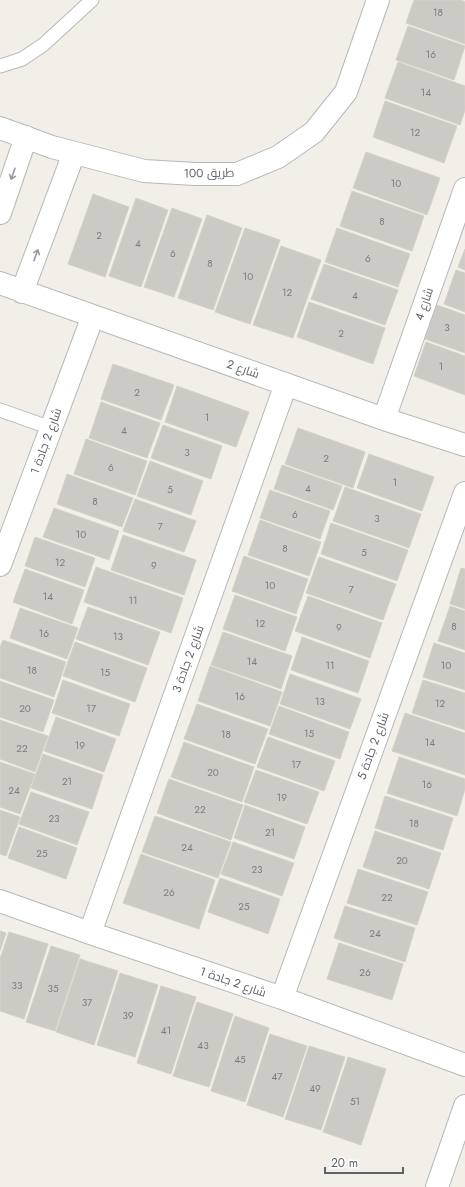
<svg xmlns="http://www.w3.org/2000/svg" width="465" height="1187" font-family="Jost,Cairo,sans-serif">
<rect width="100%" height="100%" fill="#f1efe8"/>
<path fill="#cccac5" stroke="#d6d1c6" d="M 414,0 L 461,0 L 465,2 L 465,44 L 406,23 Z
M 408,26 L 465,46 L 454,80 L 396,60 Z
M 398,62 L 465,86 L 465,110 L 460,125 L 385,98 Z
M 385,101 L 457,126 L 444,163 L 373,137 Z
M 366,152 L 440,178 L 427,215 L 353,188 Z
M 352,191 L 424,216 L 412,251 L 340,226 Z
M 93,194 L 129,207 L 105,277 L 68,264 Z
M 136,198 L 168,210 L 141,287 L 109,276 Z
M 172,208 L 202,219 L 174,297 L 144,287 Z
M 207,215 L 242,228 L 213,310 L 178,298 Z
M 245,228 L 280,240 L 250,324 L 215,312 Z
M 337,228 L 410,254 L 398,287 L 325,262 Z
M 281,246 L 321,260 L 293,338 L 253,325 Z
M 465,249 L 465,270 L 458,267 Z
M 324,264 L 398,290 L 385,325 L 311,299 Z
M 456,270 L 465,273 L 465,312 L 444,304 Z
M 309,302 L 385,328 L 373,364 L 297,337 Z
M 437,305 L 465,315 L 465,353 L 425,339 Z
M 426,342 L 465,356 L 465,395 L 414,376 Z
M 113,364 L 174,385 L 161,420 L 101,399 Z
M 177,386 L 249,412 L 236,447 L 165,422 Z
M 101,402 L 160,423 L 147,458 L 89,438 Z
M 163,425 L 222,446 L 211,479 L 151,458 Z
M 298,428 L 365,452 L 353,488 L 285,464 Z
M 86,439 L 147,461 L 135,495 L 74,474 Z
M 369,454 L 434,477 L 422,511 L 357,488 Z
M 150,461 L 203,481 L 191,515 L 137,496 Z
M 282,465 L 342,486 L 333,510 L 274,489 Z
M 67,474 L 133,498 L 122,527 L 57,504 Z
M 345,487 L 421,514 L 409,548 L 333,521 Z
M 270,490 L 330,511 L 320,539 L 260,518 Z
M 135,499 L 196,521 L 184,552 L 123,531 Z
M 54,508 L 119,531 L 109,560 L 43,537 Z
M 260,520 L 321,542 L 309,576 L 248,555 Z
M 331,523 L 408,550 L 397,581 L 321,554 Z
M 123,535 L 196,560 L 184,595 L 111,570 Z
M 35,537 L 95,558 L 85,587 L 25,566 Z
M 244,556 L 308,579 L 296,614 L 232,591 Z
M 319,557 L 396,584 L 383,620 L 306,593 Z
M 96,567 L 183,598 L 171,633 L 84,602 Z
M 461,568 L 465,569 L 465,609 L 450,604 Z
M 25,569 L 84,590 L 72,624 L 13,602 Z
M 235,595 L 297,617 L 285,651 L 223,629 Z
M 308,596 L 382,623 L 370,658 L 295,631 Z
M 450,606 L 465,611 L 465,650 L 438,641 Z
M 88,607 L 160,632 L 148,665 L 76,639 Z
M 20,608 L 78,628 L 67,659 L 10,638 Z
M 223,632 L 292,656 L 281,689 L 211,665 Z
M 302,637 L 369,661 L 358,693 L 291,670 Z
M 3,640 L 66,662 L 54,697 L 0,678 L 0,647 Z
M 75,642 L 147,668 L 135,702 L 63,676 Z
M 434,643 L 465,653 L 465,690 L 423,677 Z
M 210,666 L 282,692 L 270,726 L 198,701 Z
M 290,674 L 361,699 L 350,729 L 280,704 Z
M 63,680 L 130,704 L 119,736 L 52,713 Z
M 423,680 L 465,693 L 465,730 L 412,713 Z
M 0,681 L 54,700 L 43,732 L 0,717 Z
M 197,704 L 268,729 L 255,764 L 184,739 Z
M 279,706 L 349,732 L 340,759 L 269,734 Z
M 405,713 L 465,733 L 465,775 L 392,751 Z
M 56,717 L 116,739 L 104,772 L 44,751 Z
M 0,720 L 48,736 L 35,772 L 0,759 Z
M 268,737 L 335,761 L 324,791 L 257,767 Z
M 184,742 L 254,767 L 242,802 L 171,777 Z
M 43,754 L 103,775 L 92,809 L 31,788 Z
M 399,757 L 465,779 L 465,789 L 457,816 L 387,793 Z
M 0,762 L 35,774 L 20,814 L 0,807 Z
M 256,770 L 319,792 L 307,824 L 244,802 Z
M 169,779 L 243,805 L 231,840 L 157,813 Z
M 31,792 L 89,812 L 77,845 L 19,824 Z
M 385,796 L 453,818 L 443,850 L 375,828 Z
M 245,805 L 305,827 L 294,859 L 234,838 Z
M 0,810 L 20,817 L 6,856 L 0,854 Z
M 155,816 L 231,842 L 218,878 L 142,852 Z
M 19,827 L 77,848 L 66,879 L 8,858 Z
M 375,831 L 441,853 L 429,889 L 363,867 Z
M 233,842 L 294,863 L 282,896 L 221,874 Z
M 141,854 L 215,880 L 199,929 L 123,903 Z
M 358,869 L 428,892 L 417,925 L 347,903 Z
M 220,878 L 280,899 L 268,934 L 208,912 Z
M 345,906 L 415,928 L 405,962 L 334,938 Z
M 0,931 L 6,933 L 0,951 Z
M 9,932 L 48,944 L 24,1019 L 0,1011 L 0,959 Z
M 339,943 L 403,964 L 392,1000 L 327,979 Z
M 51,946 L 80,955 L 55,1031 L 26,1022 Z
M 80,959 L 118,971 L 94,1045 L 56,1032 Z
M 120,973 L 158,985 L 135,1057 L 97,1045 Z
M 161,986 L 196,997 L 171,1074 L 137,1063 Z
M 197,1002 L 233,1014 L 209,1087 L 173,1076 Z
M 235,1016 L 269,1028 L 245,1102 L 211,1091 Z
M 270,1034 L 307,1046 L 283,1117 L 247,1105 Z
M 309,1046 L 345,1057 L 321,1130 L 285,1119 Z
M 348,1057 L 386,1069 L 361,1145 L 323,1132 Z"/>
<g fill="none" stroke-linecap="round" stroke-linejoin="round">
<g stroke="#b5b8bc" stroke-width="15">
<path id="service" d="M 0,66 L 22,59 L 43,45 L 92,0
M 0,410 L 51,428"/>
</g>
<g stroke="#b5b8bc" stroke-width="24">
<path id="minor" d="M 0,128 L 52,147 L 144,171 L 195,174 L 237,174 L 278,157 L 314,132 L 346,92 L 378,0
M 0,213 L 26,137
M 0,283 L 384,419 L 465,445
M 22,292 L 74,153
M 384,419 L 465,189
M 0,565 L 93,316
M 0,901 L 90,933 L 282,998 L 465,1065
M 90,933 L 286,384
M 282,998 L 465,493
M 437,1187 L 465,1106"/>
</g>
<use href="#service" stroke="#fff" stroke-width="13"/>
<use href="#minor" stroke="#fff" stroke-width="22"/>
</g>
<defs><path id="oneway-shaft" d="M-6 0H5M1.5-3L5.5 0L1.5 3" fill="none" stroke-width="1.6" stroke-linecap="round" stroke-linejoin="round"/></defs>
<g stroke="#979a9d">
<use href="#oneway-shaft" transform="translate(13 174) rotate(109)"/>
<use href="#oneway-shaft" transform="translate(36 255) rotate(-70)"/>
</g>
<g text-anchor="middle" stroke-width="3.5" stroke-linejoin="round" paint-order="stroke">
<g font-size="10" fill="#7a7d7f">
<text x="438" y="16">18</text>
<text x="431" y="58">16</text>
<text x="426" y="96">14</text>
<text x="415" y="136">12</text>
<text x="396" y="187">10</text>
<text x="382" y="225">8</text>
<text x="99" y="239">2</text>
<text x="138" y="247">4</text>
<text x="173" y="257">6</text>
<text x="368" y="262">6</text>
<text x="210" y="267">8</text>
<text x="248" y="280">10</text>
<text x="287" y="296">12</text>
<text x="355" y="299">4</text>
<text x="447" y="331">3</text>
<text x="341" y="337">2</text>
<text x="441" y="370">1</text>
<text x="137" y="396">2</text>
<text x="207" y="421">1</text>
<text x="124" y="434">4</text>
<text x="187" y="456">3</text>
<text x="326" y="462">2</text>
<text x="111" y="471">6</text>
<text x="395" y="486">1</text>
<text x="308" y="492">4</text>
<text x="170" y="493">5</text>
<text x="95" y="505">8</text>
<text x="295" y="518">6</text>
<text x="377" y="522">3</text>
<text x="160" y="530">7</text>
<text x="81" y="538">10</text>
<text x="285" y="552">8</text>
<text x="364" y="556">5</text>
<text x="60" y="566">12</text>
<text x="154" y="569">9</text>
<text x="270" y="589">10</text>
<text x="351" y="593">7</text>
<text x="48" y="600">14</text>
<text x="133" y="604">11</text>
<text x="260" y="627">12</text>
<text x="454" y="630">8</text>
<text x="339" y="631">9</text>
<text x="44" y="637">16</text>
<text x="118" y="640">13</text>
<text x="252" y="665">14</text>
<text x="330" y="669">11</text>
<text x="446" y="669">10</text>
<text x="32" y="674">18</text>
<text x="105" y="676">15</text>
<text x="240" y="700">16</text>
<text x="320" y="705">13</text>
<text x="440" y="707">12</text>
<text x="25" y="712">20</text>
<text x="91" y="712">17</text>
<text x="309" y="737">15</text>
<text x="226" y="738">18</text>
<text x="430" y="746">14</text>
<text x="80" y="749">19</text>
<text x="22" y="752">22</text>
<text x="296" y="768">17</text>
<text x="213" y="776">20</text>
<text x="67" y="785">21</text>
<text x="427" y="788">16</text>
<text x="14" y="794">24</text>
<text x="282" y="801">19</text>
<text x="200" y="813">22</text>
<text x="54" y="822">23</text>
<text x="414" y="827">18</text>
<text x="270" y="836">21</text>
<text x="187" y="851">24</text>
<text x="42" y="857">25</text>
<text x="402" y="864">20</text>
<text x="257" y="873">23</text>
<text x="169" y="896">26</text>
<text x="387" y="901">22</text>
<text x="244" y="910">25</text>
<text x="375" y="937">24</text>
<text x="365" y="976">26</text>
<text x="17" y="989">33</text>
<text x="53" y="992">35</text>
<text x="87" y="1006">37</text>
<text x="128" y="1019">39</text>
<text x="166" y="1034">41</text>
<text x="203" y="1049">43</text>
<text x="240" y="1063">45</text>
<text x="277" y="1080">47</text>
<text x="315" y="1092">49</text>
<text x="355" y="1105">51</text>
</g>
<g font-size="12" fill="#5f6368" stroke="#fff">
<text transform="translate(209 173) rotate(-1)" y="4">طريق 100</text>
<text transform="translate(424 304) rotate(-71)" y="4">شارع 4</text>
<text transform="translate(243 369) rotate(19)" y="4">شارع 2</text>
<text transform="translate(46 441) rotate(-70)" y="4">شارع 2 جادة 1</text>
<text transform="translate(188 659) rotate(-70)" y="4">شارع 2 جادة 3</text>
<text transform="translate(373 746) rotate(-70)" y="4">شارع 2 جادة 5</text>
<text transform="translate(233 982) rotate(19)" y="4">شارع 2 جادة 1</text>
</g>
</g>
<path d="M325 1167v6h78v-6" fill="none" stroke="#5f6368" stroke-width="2"/>
<text x="331" y="1167" font-size="12" fill="#5f6368" stroke="#ffffff" stroke-width="3" paint-order="stroke">20 m</text>
</svg>
